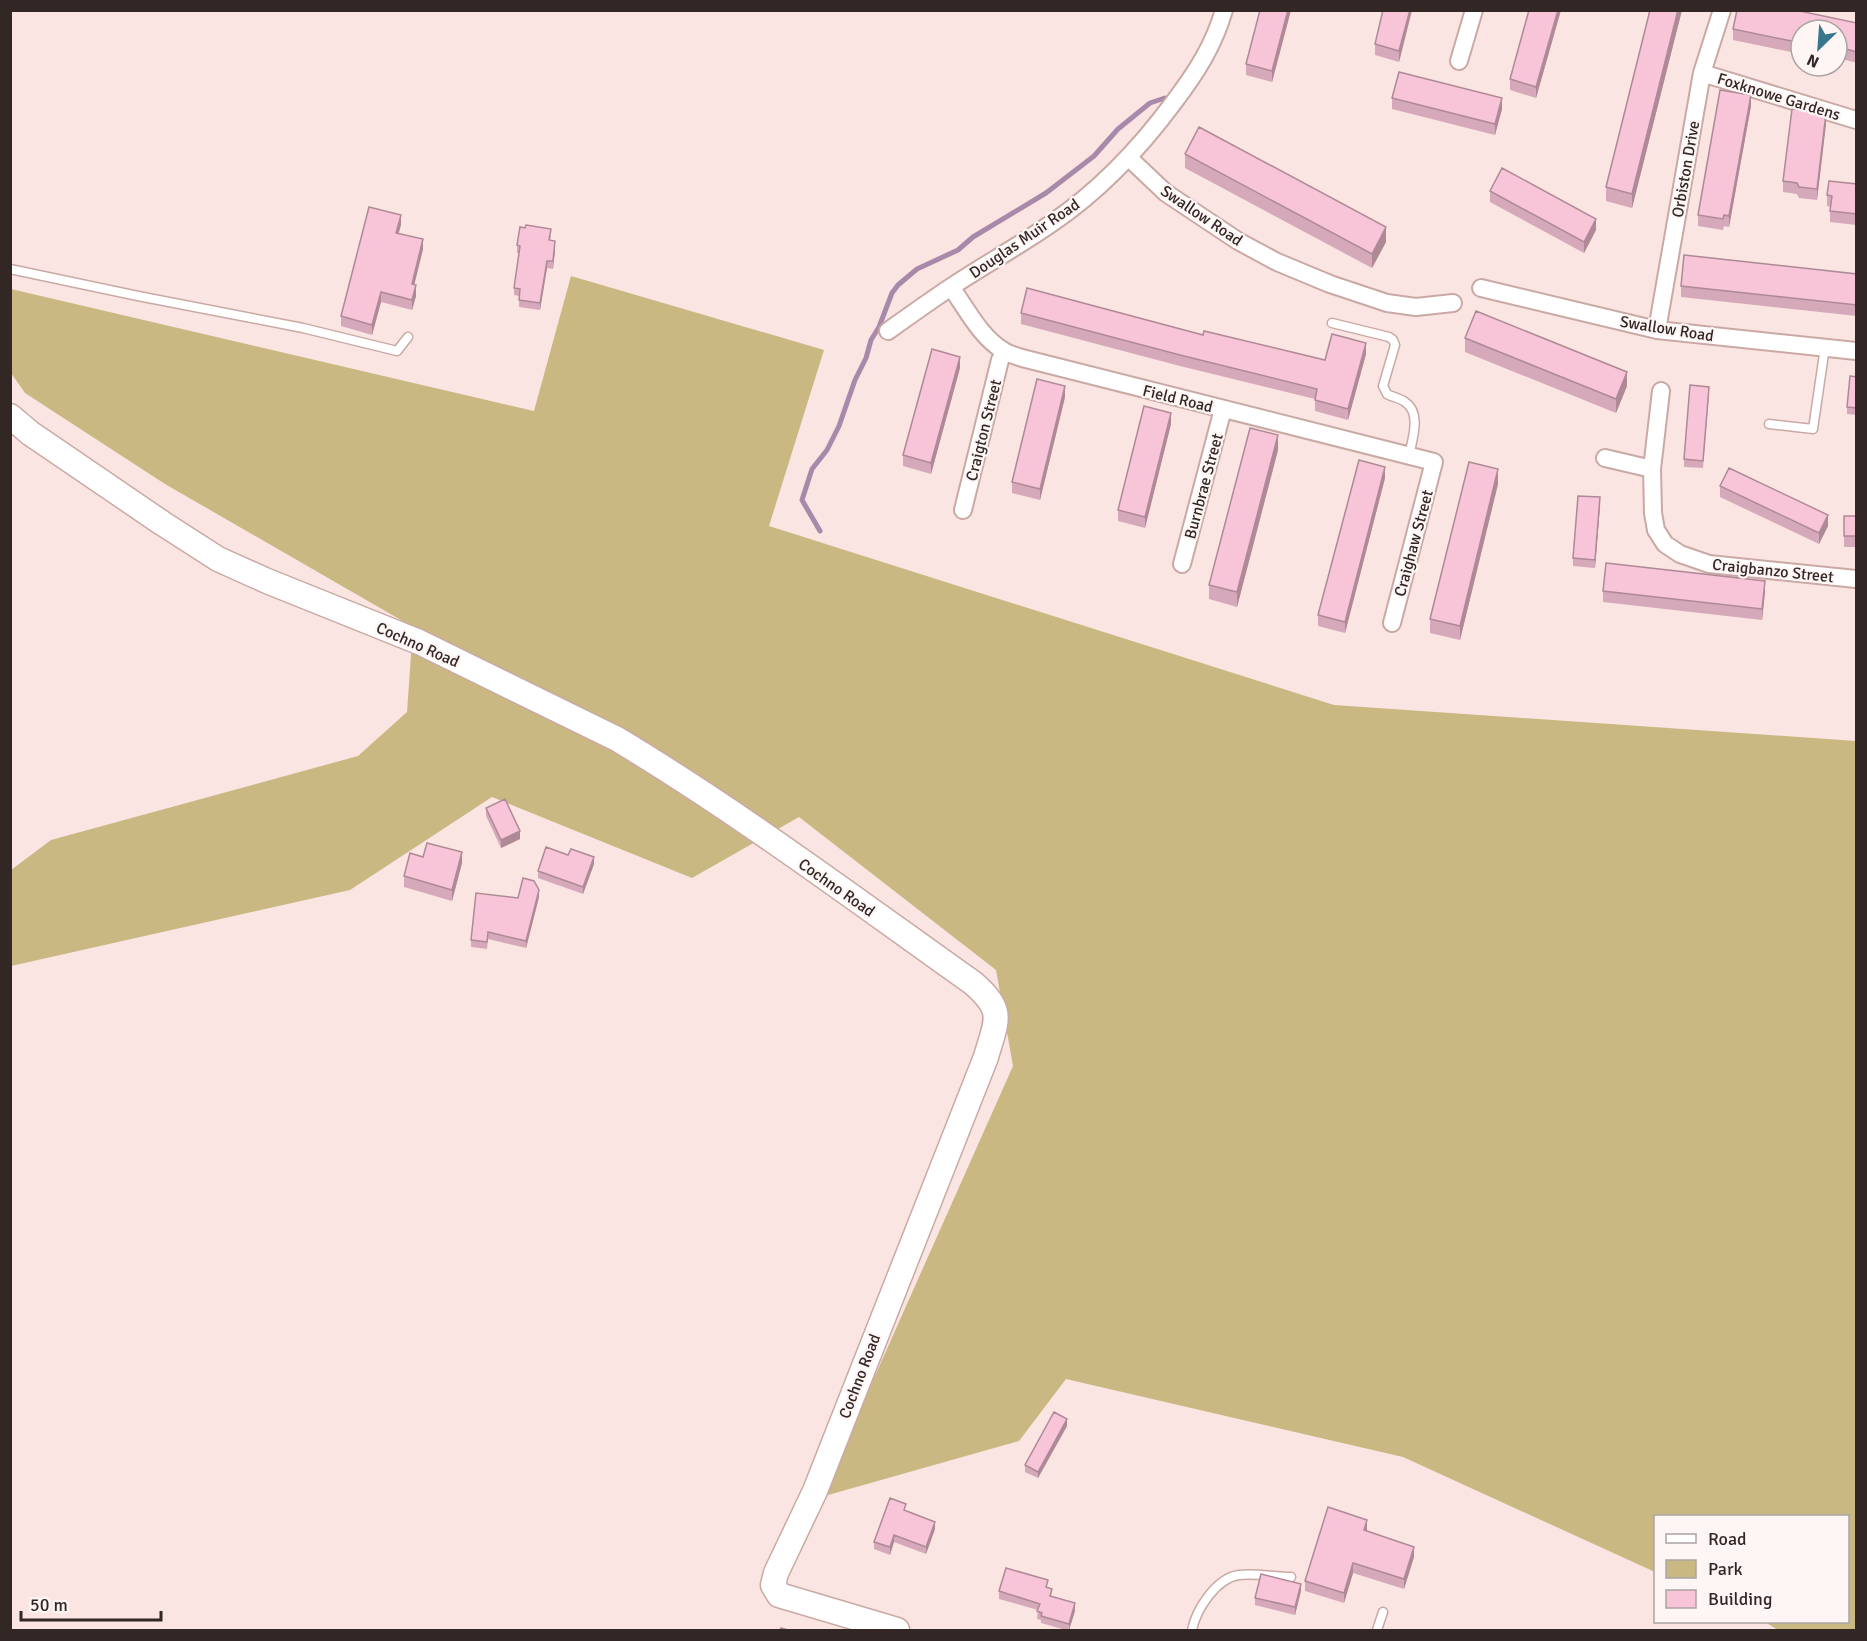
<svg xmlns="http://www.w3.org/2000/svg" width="1867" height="1641" font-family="Signika,sans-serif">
<rect width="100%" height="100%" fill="#fae5e2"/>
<path fill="#c9b882" d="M 571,276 L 824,350 L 769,526 L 1334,705 L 1856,741 L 1856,1630 L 1778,1630 L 1765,1622 L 1848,1622 L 1848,1516 L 1656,1516 L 1655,1572 L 1403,1457 L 1066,1379 L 1019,1441 L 821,1497 L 1013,1066 L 996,970 L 799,817 L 692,878 L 492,797 L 350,890 L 11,966 L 11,870 L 51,840 L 358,756 L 407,712 L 413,627 L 165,484 L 25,393 L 11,373 L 11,289 L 534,411 Z"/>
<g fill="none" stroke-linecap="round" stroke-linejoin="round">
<path stroke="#a989aa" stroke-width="5" d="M 820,531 L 802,500 L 812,469 L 827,450 L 839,426 L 855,380 L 866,358 L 871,340 L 879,327 L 892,293 L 898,285 L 917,269 L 958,250 L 973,237 L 1046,193 L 1094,156 L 1118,129 L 1150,103 L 1165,98"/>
<g stroke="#caa9a5" stroke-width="11">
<path id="lane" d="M 10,269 L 138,296 L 303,328 L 397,351 L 408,337
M 1332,323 L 1389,337 L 1393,340 L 1395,345 L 1383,386 L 1387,394 C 1392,397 1400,398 1405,402 C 1422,413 1412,440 1409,456
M 1769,424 L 1813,429 L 1825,347
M 1192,1630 C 1196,1610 1216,1578 1239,1575 C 1254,1573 1275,1577 1291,1577
M 1377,1630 L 1383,1612"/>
</g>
<g stroke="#caa9a5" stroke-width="20">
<path id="street" d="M 1459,61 L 1474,10
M 1702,73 L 1856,120
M 1129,158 L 1166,193 L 1238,241 L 1277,262 L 1330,284 L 1387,303 L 1416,307 L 1453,303
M 951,287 C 966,308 981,338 1004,351 C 1009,354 1016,356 1022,358 L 1434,462 L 1392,623
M 1481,288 L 1657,330 L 1856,351
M 1657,330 L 1702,73 L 1722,10
M 888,331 C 909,316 930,301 951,287 C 984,265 1019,246 1052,223 C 1099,191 1140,148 1174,102 C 1196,73 1214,45 1224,10
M 1661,391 L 1652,469 L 1653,513 L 1656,530 L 1665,544 L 1680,554 L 1709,564 L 1856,579
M 1605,458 L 1652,469
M 963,510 L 1000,360 L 1005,352
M 1182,564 L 1223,409"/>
</g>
<g stroke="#caa9a5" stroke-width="27">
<path id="secondary" d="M 10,416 L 30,433 L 162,523 L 218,559 L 267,581 L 419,642 L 617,739 C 740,813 856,900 973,983 C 1005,1011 997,1019 986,1057 L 815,1491 L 776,1573 L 773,1585 L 779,1595 L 897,1630"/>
</g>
<use href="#lane" stroke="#fff" stroke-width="8"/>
<use href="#street" stroke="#fff" stroke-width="16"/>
<use href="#secondary" stroke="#fff" stroke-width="24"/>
</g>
<path fill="#d5a9b9" d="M 1260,10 L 1291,10 L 1272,82 L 1246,75 L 1246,64 Z
M 1412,10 L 1399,62 L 1375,55 L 1375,44 Z
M 1561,10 L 1536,98 L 1510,90 L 1510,79 Z
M 1650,10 L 1682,10 L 1632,208 L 1606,201 L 1606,187 Z
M 1857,23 L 1857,63 L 1842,59 L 1841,62 L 1837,61 L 1837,30 L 1801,30 L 1801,54 L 1733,40 L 1733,29 Z
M 1392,98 L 1502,109 L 1495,135 L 1392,109 Z
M 1751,106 L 1729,227 L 1724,226 L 1723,230 L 1698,226 L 1698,215 Z
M 1826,124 L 1817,200 L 1799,198 L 1797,194 L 1783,192 L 1783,181 Z
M 1185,154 L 1386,242 L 1372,268 L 1185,168 Z
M 1857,184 L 1857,225 L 1830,222 L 1830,207 L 1827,206 L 1827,195 Z
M 1490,191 L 1596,230 L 1584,253 L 1490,202 Z
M 401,225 L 398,233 L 423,249 L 414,285 L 416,296 L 412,310 L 381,302 L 372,335 L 341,326 L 341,316 Z
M 551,236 L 550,240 L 555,249 L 553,269 L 547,268 L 540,310 L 519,307 L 519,296 L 514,295 L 514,288 L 519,253 L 517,253 L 517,245 Z
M 1857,274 L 1857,316 L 1681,297 L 1681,286 Z
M 1021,313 L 1203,335 L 1325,360 L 1366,354 L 1348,420 L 1315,411 L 1315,399 L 1180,366 L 1021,324 Z
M 1465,338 L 1627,386 L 1616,413 L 1465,352 Z
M 960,368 L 931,474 L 903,466 L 903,455 Z
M 1857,377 L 1857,415 L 1847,414 L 1847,407 Z
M 1709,394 L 1703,468 L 1684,467 L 1684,459 Z
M 1065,397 L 1040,500 L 1012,493 L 1012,482 Z
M 1171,424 L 1145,528 L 1118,521 L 1118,510 Z
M 1278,450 L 1237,607 L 1209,599 L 1209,585 Z
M 1385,478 L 1345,633 L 1318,626 L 1318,615 Z
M 1498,484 L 1460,640 L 1430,633 L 1430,619 Z
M 1720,486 L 1828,526 L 1819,544 L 1720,497 Z
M 1600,505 L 1595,568 L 1573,566 L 1573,558 Z
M 1844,516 L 1857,516 L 1857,547 L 1844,547 Z
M 1603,591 L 1765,592 L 1762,620 L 1603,602 Z
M 486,808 L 520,839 L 501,848 L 486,816 Z
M 423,857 L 462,863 L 452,901 L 404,887 L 404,876 Z
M 594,864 L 583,894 L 538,878 L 538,871 Z
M 539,897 L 526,948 L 488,939 L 487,949 L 471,947 L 471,940 L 518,898 Z
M 1067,1426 L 1038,1478 L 1025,1472 L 1025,1465 Z
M 906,1511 L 935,1529 L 926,1554 L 894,1542 L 890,1555 L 874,1549 L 874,1542 Z
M 1367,1530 L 1367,1531 L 1414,1557 L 1404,1589 L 1353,1573 L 1344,1603 L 1305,1591 L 1305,1581 Z
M 1048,1587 L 1052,1597 L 1075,1611 L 1069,1630 L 1066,1630 L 1041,1623 L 1041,1620 L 1037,1619 L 1038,1610 L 999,1599 L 999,1591 Z
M 1301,1591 L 1295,1615 L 1255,1605 L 1255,1598 Z"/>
<path fill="#ae8996" d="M 1288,10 L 1291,10 L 1272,82 L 1272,71 Z
M 1410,10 L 1412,10 L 1399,62 L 1399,51 Z
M 1558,10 L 1561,10 L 1536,98 L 1536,87 Z
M 1678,10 L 1682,10 L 1632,208 L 1632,194 Z
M 1751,95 L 1751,106 L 1729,227 L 1729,216 Z
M 1502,98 L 1502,109 L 1495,135 L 1495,124 Z
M 1826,113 L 1826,124 L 1817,200 L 1817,189 Z
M 401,215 L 401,225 L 396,243 L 396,233 Z
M 1596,219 L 1596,230 L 1584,253 L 1584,242 Z
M 1386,227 L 1386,242 L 1372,268 L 1372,254 Z
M 423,239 L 423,249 L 412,294 L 412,284 Z
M 555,241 L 555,249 L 553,269 L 553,261 Z
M 547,261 L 547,268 L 540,310 L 540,303 Z
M 416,285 L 416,296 L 412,310 L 412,300 Z
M 381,292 L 381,302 L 372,335 L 372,325 Z
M 1366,343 L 1366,354 L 1348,420 L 1348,409 Z
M 960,357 L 960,368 L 931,474 L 931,463 Z
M 1627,372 L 1627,386 L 1616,413 L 1616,399 Z
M 1065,386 L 1065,397 L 1040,500 L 1040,489 Z
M 1171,413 L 1171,424 L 1145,528 L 1145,517 Z
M 1278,435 L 1278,450 L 1237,607 L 1237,592 Z
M 1385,467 L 1385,478 L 1345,633 L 1345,622 Z
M 1498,469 L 1498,484 L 1460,640 L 1460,626 Z
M 1600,497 L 1600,505 L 1595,568 L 1595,560 Z
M 1828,515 L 1828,526 L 1819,544 L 1819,533 Z
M 1765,581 L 1765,592 L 1762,620 L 1762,609 Z
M 520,831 L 520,839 L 501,848 L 501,840 Z
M 462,852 L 462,863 L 452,901 L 452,890 Z
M 594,857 L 594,864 L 583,894 L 583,887 Z
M 539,890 L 539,897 L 526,948 L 526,941 Z
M 1067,1419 L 1067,1426 L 1038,1478 L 1038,1472 Z
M 1367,1520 L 1367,1530 L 1364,1540 L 1364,1530 Z
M 935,1522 L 935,1529 L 926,1554 L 926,1547 Z
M 894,1535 L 894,1542 L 890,1555 L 890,1547 Z
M 1414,1547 L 1414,1557 L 1404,1589 L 1404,1579 Z
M 1353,1563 L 1353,1573 L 1344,1603 L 1344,1593 Z
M 1301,1584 L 1301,1591 L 1295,1615 L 1295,1607 Z
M 1075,1603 L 1075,1611 L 1069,1630 L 1069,1624 Z"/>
<path fill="#f8c4d7" stroke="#ae8996" stroke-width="1.5" d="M 1260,10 L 1288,10 L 1272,71 L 1246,64 Z
M 1383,10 L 1410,10 L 1399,51 L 1375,44 Z
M 1529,10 L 1558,10 L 1536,87 L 1510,79 Z
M 1650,10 L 1678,10 L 1632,194 L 1606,187 Z
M 1737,10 L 1795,10 L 1857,23 L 1857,52 L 1842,48 L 1841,51 L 1837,50 L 1837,30 L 1801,30 L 1801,43 L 1733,29 Z
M 1399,72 L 1502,98 L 1495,124 L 1392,98 Z
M 1720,90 L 1751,95 L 1729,216 L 1724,215 L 1723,219 L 1698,215 Z
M 1792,109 L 1826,113 L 1817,189 L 1799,187 L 1797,183 L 1783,181 Z
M 1199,127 L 1386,227 L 1372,254 L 1185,154 Z
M 1502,168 L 1596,219 L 1584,242 L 1490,191 Z
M 1829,181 L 1857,184 L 1857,214 L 1830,211 L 1832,196 L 1827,195 Z
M 369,207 L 401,215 L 396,233 L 423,239 L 412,284 L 416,285 L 412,300 L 381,292 L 372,325 L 341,316 Z
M 526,225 L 551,229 L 549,240 L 555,241 L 553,261 L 547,261 L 540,303 L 519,300 L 520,289 L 514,288 L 520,246 L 517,245 L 520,227 L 525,228 Z
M 1684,255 L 1857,274 L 1857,305 L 1681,286 Z
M 1027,288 L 1203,335 L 1204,331 L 1325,360 L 1332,334 L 1366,343 L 1348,409 L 1315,400 L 1317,389 L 1180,355 L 1021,313 Z
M 1476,311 L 1627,372 L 1616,399 L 1465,338 Z
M 932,349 L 960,357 L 931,463 L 903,455 Z
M 1850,376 L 1857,377 L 1857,408 L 1847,407 Z
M 1037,379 L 1065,386 L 1040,489 L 1012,482 Z
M 1690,385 L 1709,387 L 1703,461 L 1684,459 Z
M 1144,406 L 1171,413 L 1145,517 L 1118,510 Z
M 1250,428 L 1278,435 L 1237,592 L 1209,585 Z
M 1359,460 L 1385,467 L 1345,622 L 1318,615 Z
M 1469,462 L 1498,469 L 1460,626 L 1430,619 Z
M 1729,468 L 1828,515 L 1819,533 L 1720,486 Z
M 1578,496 L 1600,497 L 1595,560 L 1573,558 Z
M 1844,516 L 1857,516 L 1857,536 L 1844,536 Z
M 1606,563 L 1765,581 L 1762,609 L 1603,591 Z
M 505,799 L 520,831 L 501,840 L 486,808 Z
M 427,843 L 462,852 L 452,890 L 404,876 L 410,853 L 423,857 Z
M 546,847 L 568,855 L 571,849 L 594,857 L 583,887 L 538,871 Z
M 523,878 L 534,881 L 539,890 L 526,941 L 488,932 L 487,942 L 471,940 L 476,893 L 518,898 Z
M 1054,1412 L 1067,1419 L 1038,1472 L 1025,1465 Z
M 890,1498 L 906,1504 L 904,1510 L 935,1522 L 926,1547 L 894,1535 L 890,1547 L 874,1542 Z
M 1328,1507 L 1367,1520 L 1364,1530 L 1414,1547 L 1404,1579 L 1353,1563 L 1344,1593 L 1305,1581 Z
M 1006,1568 L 1048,1580 L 1046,1587 L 1052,1589 L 1050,1596 L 1075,1603 L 1069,1624 L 1041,1616 L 1042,1613 L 1037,1611 L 1040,1604 L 999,1591 Z
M 1261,1574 L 1301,1584 L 1295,1607 L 1255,1598 Z
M 781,1628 L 788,1630 L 780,1630 Z"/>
<g text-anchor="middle" stroke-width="4.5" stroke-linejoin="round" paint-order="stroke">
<g font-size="16" fill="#332725" stroke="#fdf6f5">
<text transform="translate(1779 96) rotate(17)" y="6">Foxknowe Gardens</text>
<text transform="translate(1685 169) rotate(-80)" y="6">Orbiston Drive</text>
<text transform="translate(1202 215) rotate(34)" y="6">Swallow Road</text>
<text transform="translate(1024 238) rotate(-34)" y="6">Douglas Muir Road</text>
<text transform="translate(1667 328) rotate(9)" y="6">Swallow Road</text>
<text transform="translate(1178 398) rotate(14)" y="6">Field Road</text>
<text transform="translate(983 430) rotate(-76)" y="6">Craigton Street</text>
<text transform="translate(1203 486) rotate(-75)" y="6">Burnbrae Street</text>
<text transform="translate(1413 543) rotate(-75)" y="6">Craighaw Street</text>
<text transform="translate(1773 570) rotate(6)" y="6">Craigbanzo Street</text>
<text transform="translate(418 644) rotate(24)" y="6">Cochno Road</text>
<text transform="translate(837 887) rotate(35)" y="6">Cochno Road</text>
<text transform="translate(859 1376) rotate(-69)" y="6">Cochno Road</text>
</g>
</g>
<rect width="1867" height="1641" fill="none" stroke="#332725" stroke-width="24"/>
<rect x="1654" y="1515" width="195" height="108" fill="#fdf6f5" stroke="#aca3a2" stroke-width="1.5"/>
<rect x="1666" y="1534" width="30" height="9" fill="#ffffff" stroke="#aca3a2" stroke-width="1.5"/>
<text x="1708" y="1545" font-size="18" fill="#332725">Road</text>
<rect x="1666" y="1560" width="30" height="18" fill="#c9b882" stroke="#aca3a2" stroke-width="1.5"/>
<text x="1708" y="1575" font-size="18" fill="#332725">Park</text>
<rect x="1666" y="1590" width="30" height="18" fill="#f8c4d7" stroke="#aca3a2" stroke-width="1.5"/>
<text x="1708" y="1605" font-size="18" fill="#332725">Building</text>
<g transform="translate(1819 48) rotate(205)"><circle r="28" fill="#fdf6f5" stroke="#aca3a2" stroke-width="1.5"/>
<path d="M0-4.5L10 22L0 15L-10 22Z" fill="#37768b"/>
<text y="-9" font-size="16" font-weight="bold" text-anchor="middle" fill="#332725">N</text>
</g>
<path d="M21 1611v9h140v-9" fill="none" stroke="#332725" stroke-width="3"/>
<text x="30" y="1611" font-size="18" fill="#332725" stroke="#fdf6f5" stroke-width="4.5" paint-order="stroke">50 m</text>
</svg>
